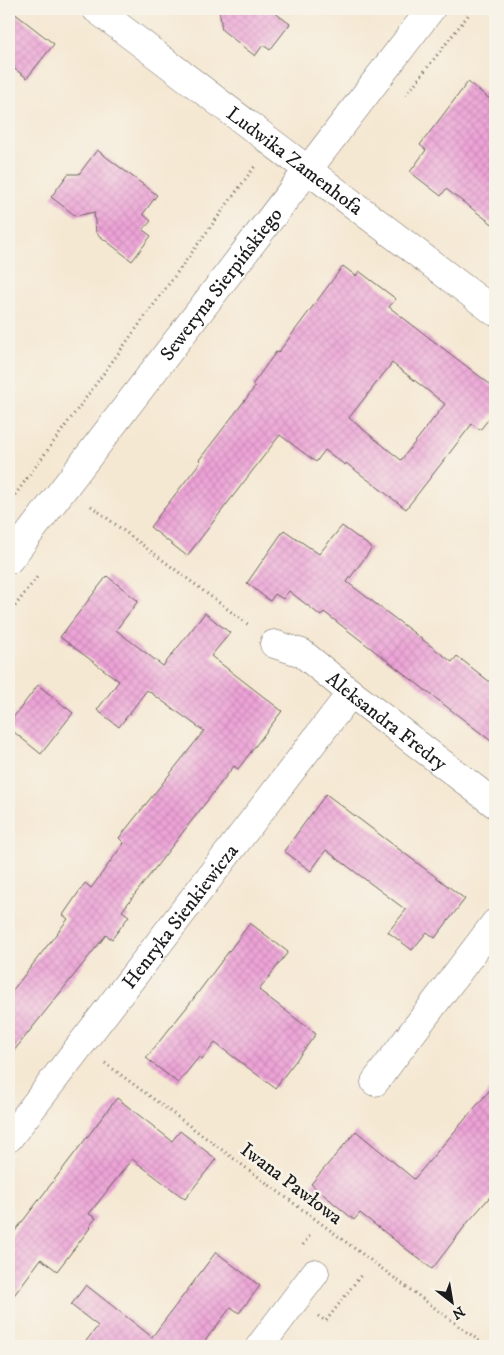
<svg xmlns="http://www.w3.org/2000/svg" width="504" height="1355" font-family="'IM FELL DW Pica',serif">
<defs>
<pattern id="building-cross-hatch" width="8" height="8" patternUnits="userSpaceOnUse" patternTransform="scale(1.25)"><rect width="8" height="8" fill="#eda3d7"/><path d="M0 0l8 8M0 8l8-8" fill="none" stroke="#cb8cb8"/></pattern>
</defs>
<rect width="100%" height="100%" fill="#f7f3e8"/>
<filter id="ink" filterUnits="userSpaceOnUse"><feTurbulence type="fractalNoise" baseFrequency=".02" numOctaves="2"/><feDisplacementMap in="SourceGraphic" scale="10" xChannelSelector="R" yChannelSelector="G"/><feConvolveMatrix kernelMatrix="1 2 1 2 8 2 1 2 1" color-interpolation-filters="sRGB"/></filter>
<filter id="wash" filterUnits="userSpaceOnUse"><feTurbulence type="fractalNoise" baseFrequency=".0096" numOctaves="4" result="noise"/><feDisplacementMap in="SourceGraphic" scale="20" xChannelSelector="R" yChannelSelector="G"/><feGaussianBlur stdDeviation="1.12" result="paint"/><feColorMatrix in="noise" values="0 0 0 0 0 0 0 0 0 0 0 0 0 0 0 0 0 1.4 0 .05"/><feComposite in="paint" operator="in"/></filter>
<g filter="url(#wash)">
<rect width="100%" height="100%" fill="#f5e8d3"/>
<g id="blocks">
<path fill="url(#building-cross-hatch)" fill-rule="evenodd" d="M 9,9 L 54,44 L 27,78 L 9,65 Z
M 219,9 L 270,9 L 290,24 L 270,50 L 263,45 L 255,56 L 222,30 Z
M 468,82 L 495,103 L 495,226 L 446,189 L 441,196 L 410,172 L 426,150 L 420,145 Z
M 97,150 L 157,195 L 143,214 L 151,221 L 143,230 L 151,236 L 132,261 L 96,233 L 94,212 L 76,216 L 51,197 L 68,174 L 79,174 Z
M 343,266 L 356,276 L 359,271 L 396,299 L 389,307 L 495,388 L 495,411 L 480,430 L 472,424 L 406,509 L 346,463 L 345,465 L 325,450 L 316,462 L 280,435 L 187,556 L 150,527 L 201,461 L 199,460 L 255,387 L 252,385 L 276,352 L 278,353 ZM 392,363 L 445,404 L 401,460 L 349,418 Z
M 342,526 L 372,548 L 347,582 L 452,662 L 457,656 L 495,686 L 495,744 L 324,612 L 321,616 L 289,591 L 283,599 L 275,594 L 270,601 L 247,583 L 284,530 L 319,554 Z
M 107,576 L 138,601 L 116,630 L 163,666 L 205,613 L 230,633 L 211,656 L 282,711 L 238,769 L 234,766 L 122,911 L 129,916 L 112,939 L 106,935 L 9,1057 L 9,995 L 68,919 L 63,915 L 85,883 L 91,888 L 124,843 L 119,838 L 204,731 L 147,690 L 119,727 L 97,710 L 119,681 L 60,637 Z
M 38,685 L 73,713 L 41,754 L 9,728 L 9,723 Z
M 326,794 L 465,899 L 435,938 L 427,932 L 412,950 L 388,932 L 406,910 L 326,850 L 311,871 L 284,851 Z
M 250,923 L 288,952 L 259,990 L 316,1034 L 275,1088 L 215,1043 L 202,1059 L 199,1057 L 178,1083 L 146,1058 L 191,1002 Z
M 495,1084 L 495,1191 L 469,1221 L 432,1269 L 360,1213 L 354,1220 L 311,1184 L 356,1131 L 414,1179 Z
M 117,1098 L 172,1141 L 180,1131 L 216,1159 L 185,1199 L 132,1159 L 89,1214 L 96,1218 L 89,1227 L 90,1228 L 57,1271 L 41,1259 L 9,1302 L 9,1239 Z
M 216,1252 L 260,1286 L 239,1313 L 231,1307 L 201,1346 L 82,1346 L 98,1326 L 71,1305 L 86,1285 L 152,1337 Z"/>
</g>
</g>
<g filter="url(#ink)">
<use href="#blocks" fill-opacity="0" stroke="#68635c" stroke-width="1"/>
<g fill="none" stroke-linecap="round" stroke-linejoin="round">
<g stroke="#68635c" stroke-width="29">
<g id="minor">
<path id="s1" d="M 96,9 L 495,312"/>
<path id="s2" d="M 9,560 L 431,9"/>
<path id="s3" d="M 274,644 L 302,653 L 351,693 L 495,804"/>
<path d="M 375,1082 L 495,923"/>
<path id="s4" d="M 9,1138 L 351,693"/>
<path d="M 260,1346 L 315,1273"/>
</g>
</g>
<path stroke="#68635c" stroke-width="3" stroke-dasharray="1 4" stroke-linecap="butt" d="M 406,95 L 473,9
M 9,503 L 255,166
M 91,506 L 250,626
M 9,614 L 37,577
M 105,1063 L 486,1346
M 303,1245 L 310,1235
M 318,1316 L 326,1321 L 361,1275"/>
<use href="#minor" stroke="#fff" stroke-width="28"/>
</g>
</g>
<g text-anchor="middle" stroke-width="5" stroke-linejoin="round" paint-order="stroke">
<g font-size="20" fill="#1c1c1c" stroke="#f7f3e8">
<text dy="7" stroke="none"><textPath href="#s1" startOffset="250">Ludwika Zamenhofa</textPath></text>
<text dy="7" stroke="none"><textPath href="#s2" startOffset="348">Seweryna Sierpińskiego</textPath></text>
<text dy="7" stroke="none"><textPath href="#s3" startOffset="138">Aleksandra Fredry</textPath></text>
<text dy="7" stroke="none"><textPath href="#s4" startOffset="280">Henryka Sienkiewicza</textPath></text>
<text transform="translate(292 1183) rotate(37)" y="7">Iwana Pawłowa</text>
</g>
</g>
<rect width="504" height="1355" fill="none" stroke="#f7f3e8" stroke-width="30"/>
<g transform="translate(452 1302) rotate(149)" stroke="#f7f3e8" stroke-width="4" paint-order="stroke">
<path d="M0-4L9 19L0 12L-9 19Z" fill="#1c1c1c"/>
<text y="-8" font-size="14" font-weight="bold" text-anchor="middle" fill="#1c1c1c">N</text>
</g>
</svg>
